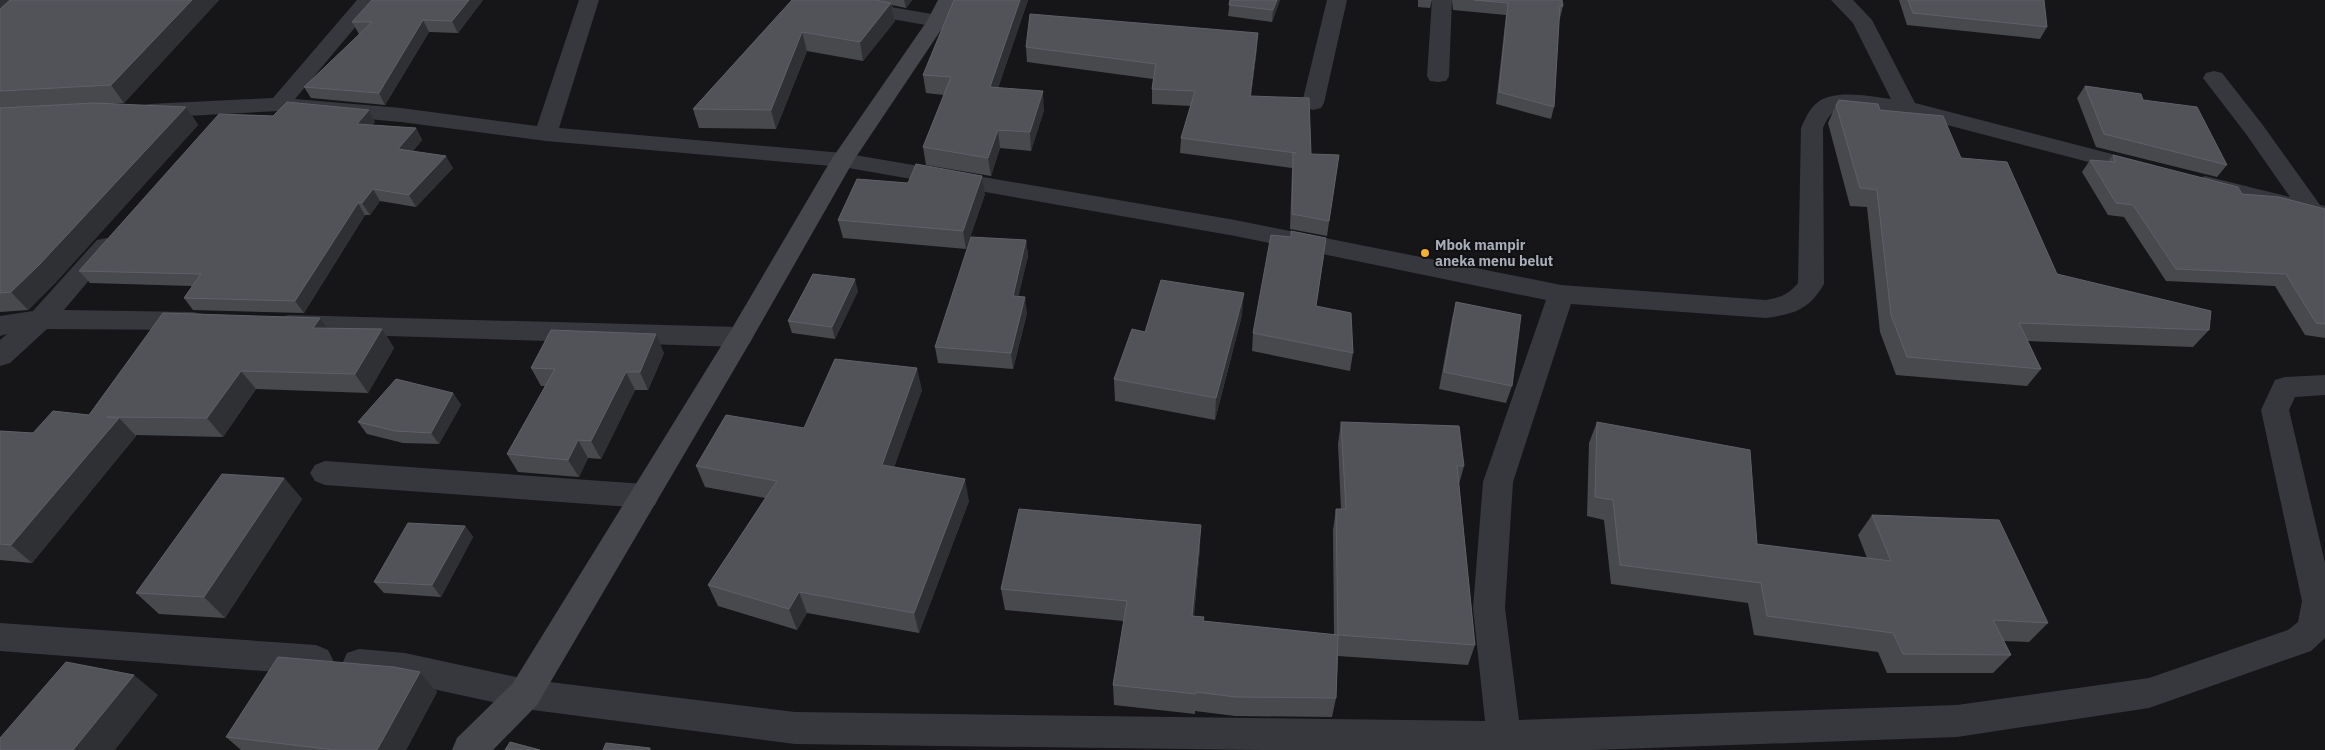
<svg xmlns="http://www.w3.org/2000/svg" width="2325" height="750" font-family="'IBM Plex Sans',sans-serif">
<rect width="100%" height="100%" fill="#161618"/>
<g fill="none" stroke-linecap="round" stroke-linejoin="round">
<path fill="#37383d" fill-rule="evenodd" d="M 808,0 L 851,0 L 937,15 L 944,17 L 947,21 L 944,25 L 937,27 L 818,6 L 811,4 Z"/>
<path fill="#37383d" fill-rule="evenodd" d="M 357,0 L 378,0 L 295,99 L 401,108 L 537,126 L 579,0 L 599,0 L 559,128 L 843,153 L 1235,220 L 1561,285 L 1766,300 C 1780,298 1789,294 1798,283 L 1801,128 C 1805,119 1809,109 1818,102 C 1834,89 1871,96 1891,99 L 1853,23 L 1831,0 L 1853,0 L 1872,20 L 1915,103 L 2154,165 L 2158,170 L 2154,175 L 2146,177 L 1905,114 L 1843,108 C 1831,111 1828,117 1823,128 L 1824,284 C 1809,310 1794,314 1766,318 L 1571,304 L 1513,482 L 1505,608 L 1519,720 L 1957,705 L 2149,678 L 2288,630 L 2298,622 L 2302,601 L 2261,410 L 2275,380 L 2285,377 L 2325,375 L 2325,395 L 2295,397 L 2289,410 L 2325,563 L 2325,638 L 2311,651 L 2149,708 L 1957,737 L 1592,750 L 1260,750 L 795,744 L 525,709 L 405,683 L 359,679 L 347,675 L 342,664 L 347,653 L 359,649 L 405,653 L 525,679 L 795,712 L 1485,721 L 1473,608 L 1483,482 L 1546,300 L 1235,236 L 843,167 L 546,141 L 401,122 L 279,111 L 149,118 L 141,116 L 138,111 L 141,106 L 149,104 L 273,98 Z
M 1327,0 L 1347,0 L 1324,103 L 1321,108 L 1313,110 L 1305,108 L 1302,103 Z
M 1432,0 L 1452,0 L 1449,76 L 1446,81 L 1438,82 L 1430,81 L 1427,76 Z
M 2214,71 L 2222,73 L 2262,124 L 2320,205 L 2325,206 L 2325,222 L 2197,189 L 2193,184 L 2197,179 L 2205,176 L 2290,197 L 2246,134 L 2203,78 L 2206,73 Z
M 106,238 L 115,240 L 118,246 L 64,310 L 193,312 L 202,314 L 206,321 L 202,328 L 193,330 L 47,329 L 10,363 L 0,366 L 0,340 L 7,334 L 0,336 L 0,316 L 33,311 L 97,240 Z
M 289,315 L 740,327 L 749,330 L 753,337 L 749,344 L 740,347 L 289,333 L 280,331 L 276,324 L 280,317 Z
M 325,461 L 644,484 L 655,487 L 659,496 L 655,505 L 644,508 L 325,485 L 315,481 L 310,473 L 315,465 Z
M 0,623 L 316,645 L 328,650 L 333,660 L 328,670 L 316,675 L 0,651 Z"/>
<path fill="#45474d" fill-rule="evenodd" d="M 938,0 L 958,0 L 947,21 L 854,160 L 749,344 L 537,705 L 493,750 L 452,750 L 457,738 L 513,683 L 731,330 L 831,160 L 927,21 Z"/>
</g>
<path fill="#47494d" d="M 0,0 L 219,0 L 124,103 L 109,104 L 186,107 L 198,125 L 56,282 L 28,310 L 0,312 Z
M 483,0 L 458,33 L 429,32 L 385,105 L 311,98 L 304,87 L 360,34 L 359,34 L 352,22 Z
M 792,0 L 912,0 L 906,8 L 892,5 L 895,21 L 863,61 L 807,51 L 776,129 L 699,128 L 693,109 Z
M 954,0 L 1028,0 L 998,88 L 1044,110 L 1031,151 L 1000,148 L 991,176 L 926,165 L 923,147 L 944,95 L 926,93 L 923,75 Z
M 1230,0 L 1280,0 L 1272,22 L 1228,16 Z
M 1418,0 L 1432,0 L 1430,8 L 1418,7 Z
M 1452,0 L 1562,0 L 1563,6 L 1560,18 L 1559,18 L 1554,107 L 1551,119 L 1496,104 L 1506,15 L 1453,10 Z
M 1899,0 L 2044,0 L 2047,27 L 2040,39 L 1907,25 Z
M 1026,47 L 1257,48 L 1251,96 L 1311,154 L 1339,155 L 1327,236 L 1290,229 L 1292,168 L 1180,153 L 1181,138 L 1191,106 L 1152,104 L 1152,89 L 1153,79 L 1027,62 Z
M 2085,86 L 2143,100 L 2227,165 L 2217,177 L 2096,147 L 2077,98 Z
M 1836,105 L 1880,110 L 1961,158 L 2057,274 L 2209,330 L 2193,347 L 2028,341 L 2041,369 L 2027,386 L 1896,375 L 1880,332 L 1867,207 L 1850,206 L 1828,123 Z
M 375,122 L 372,125 L 416,128 L 422,140 L 413,151 L 453,168 L 416,207 L 380,201 L 370,215 L 365,215 L 304,313 L 193,310 L 184,298 L 192,286 L 90,283 L 79,271 Z
M 2113,155 L 2242,194 L 2325,209 L 2325,338 L 2305,335 L 2275,286 L 2166,281 L 2124,217 L 2108,215 L 2082,172 L 2090,160 L 2108,161 Z
M 908,183 L 985,194 L 966,249 L 843,238 L 838,220 Z
M 1291,231 L 1324,256 L 1316,306 L 1353,353 L 1350,371 L 1252,351 L 1253,333 L 1291,237 Z
M 1026,240 L 1028,256 L 1018,296 L 1027,313 L 1013,369 L 938,363 L 935,347 Z
M 858,291 L 835,339 L 792,333 L 788,321 Z
M 1456,302 L 1512,386 L 1506,403 L 1439,389 L 1452,319 Z
M 1242,315 L 1215,420 L 1115,401 L 1114,379 L 1145,332 Z
M 327,328 L 382,329 L 394,348 L 368,393 L 256,389 L 223,437 L 136,435 L 136,436 L 32,563 L 0,560 L 0,431 L 33,433 L 89,415 Z
M 664,353 L 648,390 L 635,390 L 601,459 L 588,458 L 579,477 L 518,472 L 507,454 L 545,386 L 541,386 L 531,368 Z
M 922,390 L 894,467 L 969,501 L 919,633 L 807,613 L 797,630 L 718,606 L 708,585 L 765,498 L 705,487 L 696,466 L 804,428 Z
M 453,393 L 461,405 L 439,444 L 403,443 L 367,434 L 358,422 Z
M 1341,422 L 1464,466 L 1459,484 L 1475,645 L 1468,665 L 1338,656 L 1336,698 L 1332,717 L 1235,716 L 1195,711 L 1195,714 L 1114,705 L 1113,685 L 1124,621 L 1005,610 L 1001,589 L 1200,547 L 1194,616 L 1204,621 L 1334,635 L 1333,530 L 1336,509 L 1341,509 L 1338,444 Z
M 1597,422 L 1757,544 L 1867,558 L 1858,535 L 1872,515 L 2048,623 L 2029,642 L 2004,641 L 2011,655 L 1993,673 L 1887,673 L 1878,652 L 1754,635 L 1748,603 L 1611,584 L 1604,520 L 1587,516 L 1589,443 Z
M 284,478 L 302,499 L 225,618 L 159,614 L 136,593 Z
M 465,526 L 473,537 L 441,597 L 384,593 L 374,582 Z
M 420,672 L 437,692 L 406,750 L 241,750 L 226,737 Z"/>
<path fill="#2f3033" d="M 0,0 L 17,0 L 0,14 Z
M 192,0 L 219,0 L 124,103 L 111,85 Z
M 469,0 L 483,0 L 458,33 L 452,21 Z
M 904,0 L 912,0 L 906,8 Z
M 1020,0 L 1028,0 L 992,106 L 990,87 Z
M 1277,0 L 1280,0 L 1272,22 L 1273,10 Z
M 891,3 L 895,21 L 863,61 L 860,42 Z
M 423,20 L 429,32 L 385,105 L 379,93 Z
M 802,32 L 807,51 L 776,129 L 771,110 Z
M 1258,33 L 1257,48 L 1249,111 L 1250,96 Z
M 1043,91 L 1044,110 L 1031,151 L 1030,132 Z
M 186,107 L 198,125 L 56,282 L 28,310 L 11,292 Z
M 369,110 L 375,122 L 364,136 L 357,124 Z
M 416,128 L 422,140 L 405,161 L 398,149 Z
M 998,130 L 1000,148 L 991,176 L 988,158 Z
M 446,156 L 453,168 L 416,207 L 409,195 Z
M 982,176 L 985,194 L 966,249 L 963,231 Z
M 373,189 L 380,201 L 370,215 L 362,203 Z
M 358,203 L 365,215 L 304,313 L 295,301 Z
M 1026,240 L 1028,256 L 1015,312 L 1013,296 Z
M 855,279 L 858,291 L 835,339 L 832,327 Z
M 1244,293 L 1242,315 L 1215,420 L 1216,398 Z
M 1025,297 L 1027,313 L 1013,369 L 1011,353 Z
M 320,318 L 333,336 L 313,328 Z
M 382,329 L 394,348 L 368,393 L 355,374 Z
M 656,334 L 664,353 L 648,390 L 640,372 Z
M 917,368 L 922,390 L 887,487 L 882,465 Z
M 241,371 L 256,389 L 223,437 L 207,418 Z
M 626,372 L 635,390 L 601,459 L 591,441 Z
M 453,393 L 461,405 L 439,444 L 431,433 Z
M 119,418 L 136,436 L 32,563 L 11,545 Z
M 578,440 L 588,458 L 579,477 L 568,460 Z
M 284,478 L 302,499 L 225,618 L 204,597 Z
M 965,479 L 969,501 L 919,633 L 914,613 Z
M 1201,525 L 1200,547 L 1192,636 L 1192,616 Z
M 465,526 L 473,537 L 441,597 L 432,585 Z
M 799,592 L 807,613 L 797,630 L 789,609 Z
M 420,672 L 437,692 L 406,750 L 377,750 Z
M 134,675 L 158,695 L 115,750 L 73,750 Z"/>
<path fill="#525359" stroke="#5f6168" d="M 10,0 L 192,0 L 111,85 L 0,91 L 0,9 Z
M 372,0 L 469,0 L 452,21 L 423,20 L 379,93 L 304,87 L 372,22 L 352,22 Z
M 792,0 L 875,0 L 891,3 L 860,42 L 802,32 L 771,110 L 693,109 Z
M 954,0 L 1020,0 L 990,87 L 1043,91 L 1030,132 L 998,130 L 988,158 L 923,147 L 951,77 L 923,75 Z
M 1230,0 L 1277,0 L 1273,10 L 1229,5 Z
M 1474,0 L 1562,0 L 1563,6 L 1560,6 L 1554,107 L 1499,92 L 1508,3 Z
M 1908,0 L 2044,0 L 2047,27 L 1913,13 Z
M 1030,14 L 1258,33 L 1250,96 L 1309,98 L 1311,154 L 1339,155 L 1329,221 L 1292,214 L 1293,153 L 1296,153 L 1181,138 L 1195,91 L 1152,89 L 1156,64 L 1026,47 Z
M 2085,86 L 2141,94 L 2143,100 L 2197,107 L 2227,165 L 2104,134 Z
M 1839,100 L 1878,104 L 1880,110 L 1943,116 L 1961,158 L 2007,162 L 2057,274 L 2211,311 L 2209,330 L 2019,323 L 2041,369 L 1907,357 L 1891,315 L 1877,190 L 1860,188 L 1836,105 Z
M 287,102 L 369,110 L 357,124 L 416,128 L 398,149 L 446,156 L 409,195 L 373,189 L 362,203 L 358,203 L 295,301 L 184,298 L 201,274 L 79,271 L 219,114 L 273,116 Z
M 94,103 L 186,107 L 40,264 L 11,292 L 0,293 L 0,108 Z
M 2113,155 L 2238,187 L 2242,194 L 2279,197 L 2325,209 L 2325,324 L 2316,323 L 2286,274 L 2176,269 L 2133,205 L 2116,203 L 2090,160 L 2115,162 Z
M 916,164 L 982,176 L 963,231 L 838,220 L 857,179 L 908,183 Z
M 1291,231 L 1326,238 L 1316,306 L 1351,313 L 1353,353 L 1253,333 L 1271,235 L 1291,237 Z
M 971,237 L 1026,240 L 1013,296 L 1025,297 L 1011,353 L 935,347 Z
M 813,274 L 855,279 L 832,327 L 788,321 Z
M 1161,280 L 1244,293 L 1216,398 L 1114,379 L 1132,329 L 1145,332 Z
M 1456,302 L 1521,315 L 1512,386 L 1444,372 Z
M 163,313 L 320,318 L 313,328 L 382,329 L 355,374 L 241,371 L 207,418 L 107,417 L 119,418 L 11,545 L 0,544 L 0,431 L 33,433 L 53,411 L 89,415 Z
M 551,330 L 656,334 L 640,372 L 626,372 L 591,441 L 578,440 L 568,460 L 507,454 L 555,369 L 531,368 Z
M 835,359 L 917,368 L 882,465 L 965,479 L 914,613 L 799,592 L 789,609 L 708,585 L 777,481 L 696,466 L 726,415 L 804,428 Z
M 396,379 L 453,393 L 431,433 L 395,431 L 358,422 Z
M 1341,422 L 1459,426 L 1464,466 L 1457,466 L 1475,645 L 1338,635 L 1336,509 L 1346,509 Z
M 1597,422 L 1750,450 L 1757,544 L 1891,561 L 1872,515 L 1999,520 L 2048,623 L 1993,620 L 2011,655 L 1903,654 L 1893,633 L 1767,616 L 1761,583 L 1620,565 L 1613,500 L 1595,497 Z
M 222,474 L 284,478 L 204,597 L 136,593 Z
M 1019,509 L 1201,525 L 1192,616 L 1204,617 L 1203,621 L 1338,635 L 1336,698 L 1236,697 L 1196,692 L 1196,694 L 1113,685 L 1127,601 L 1001,589 Z
M 408,523 L 465,526 L 432,585 L 374,582 Z
M 278,657 L 394,667 L 420,672 L 377,750 L 335,750 L 226,737 Z
M 66,662 L 134,675 L 73,750 L 0,750 L 0,738 Z
M 510,742 L 540,750 L 505,750 Z
M 606,743 L 650,748 L 650,750 L 603,750 Z"/>
<circle fill="#f2b134" stroke="#111113" stroke-width="2" cx="1425" cy="253" r="5"/>
<g text-anchor="middle" stroke-width="4" stroke-linejoin="round" paint-order="stroke">
<g font-size="14" font-weight="bold" fill="#a8adb8" stroke="#111113" text-anchor="start">
<text x="1435" y="250">Mbok mampir<tspan x="1435" dy="16">aneka menu belut</tspan></text>
</g>
</g>
</svg>
